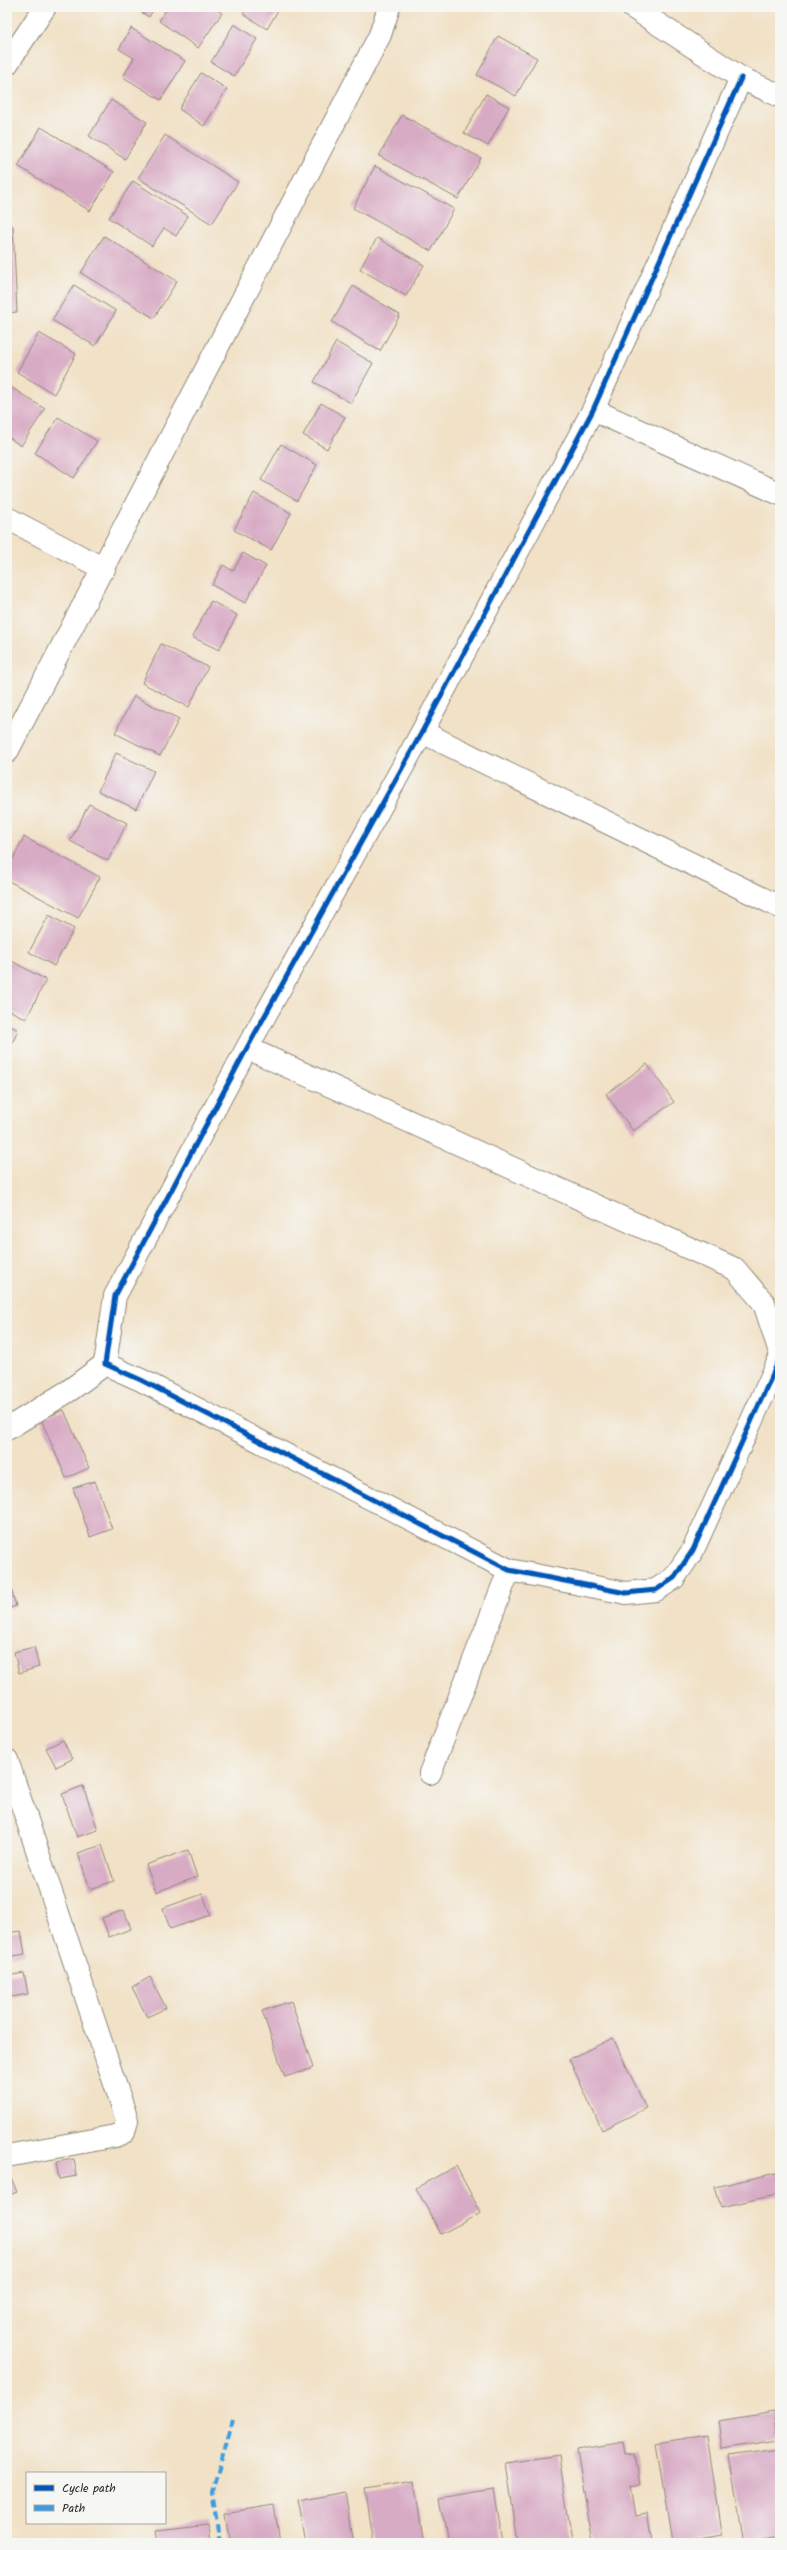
<svg xmlns="http://www.w3.org/2000/svg" width="787" height="2550" font-family="Kalam,sans-serif">
<rect width="100%" height="100%" fill="#f6f6f2"/>
<filter id="ink" filterUnits="userSpaceOnUse"><feTurbulence type="fractalNoise" baseFrequency=".025" numOctaves="2"/><feDisplacementMap in="SourceGraphic" scale="8" xChannelSelector="R" yChannelSelector="G"/><feConvolveMatrix kernelMatrix="1 2 1 2 8 2 1 2 1" color-interpolation-filters="sRGB"/></filter>
<filter id="wash" filterUnits="userSpaceOnUse"><feTurbulence type="fractalNoise" baseFrequency=".012" numOctaves="4" result="noise"/><feDisplacementMap in="SourceGraphic" scale="16" xChannelSelector="R" yChannelSelector="G"/><feGaussianBlur stdDeviation="0.9" result="paint"/><feColorMatrix in="noise" values="0 0 0 0 0 0 0 0 0 0 0 0 0 0 0 0 0 1.4 0 .05"/><feComposite in="paint" operator="in"/></filter>
<g filter="url(#wash)">
<rect width="100%" height="100%" fill="#f1e1c6"/>
<g id="blocks">
<path fill="#d8abc5" d="M 133,7 L 155,7 L 149,17 Z
M 168,7 L 213,7 L 222,13 L 198,48 L 159,21 Z
M 247,7 L 280,7 L 267,29 L 243,14 Z
M 234,24 L 257,39 L 234,76 L 211,62 Z
M 131,28 L 185,61 L 161,100 L 123,77 L 134,58 L 119,49 Z
M 498,36 L 537,58 L 516,96 L 477,75 Z
M 201,73 L 227,89 L 204,126 L 179,109 Z
M 486,94 L 509,107 L 488,146 L 464,133 Z
M 111,100 L 147,122 L 125,159 L 89,136 Z
M 402,115 L 481,158 L 458,199 L 379,156 Z
M 41,127 L 114,172 L 90,211 L 18,166 Z
M 165,135 L 238,182 L 212,224 L 138,178 Z
M 375,166 L 454,209 L 431,251 L 353,208 Z
M 133,181 L 188,216 L 176,236 L 164,228 L 152,246 L 109,218 Z
M 7,226 L 13,226 L 17,312 L 7,313 Z
M 104,236 L 177,281 L 154,318 L 81,273 Z
M 377,238 L 424,265 L 406,296 L 360,269 Z
M 74,285 L 116,311 L 95,346 L 52,320 Z
M 353,286 L 400,315 L 380,351 L 332,322 Z
M 39,333 L 76,354 L 54,394 L 17,372 Z
M 336,342 L 373,363 L 351,403 L 314,382 Z
M 9,386 L 45,409 L 21,446 L 7,436 L 7,389 Z
M 321,403 L 345,417 L 327,449 L 303,435 Z
M 58,417 L 97,441 L 74,478 L 35,453 Z
M 281,444 L 317,465 L 297,501 L 261,480 Z
M 254,493 L 291,513 L 271,550 L 234,530 Z
M 243,553 L 266,566 L 245,603 L 212,585 L 223,565 L 233,571 Z
M 211,601 L 237,615 L 219,650 L 192,637 Z
M 161,644 L 208,667 L 189,707 L 142,683 Z
M 134,696 L 179,719 L 160,756 L 115,733 Z
M 116,753 L 154,771 L 136,809 L 98,791 Z
M 89,804 L 127,823 L 108,861 L 70,841 Z
M 24,837 L 100,877 L 78,918 L 7,880 L 7,870 Z
M 49,915 L 74,929 L 54,966 L 29,952 Z
M 10,960 L 46,980 L 26,1019 L 7,1009 L 7,966 Z
M 7,1024 L 18,1030 L 7,1055 Z
M 647,1064 L 674,1102 L 633,1131 L 606,1094 Z
M 64,1410 L 89,1468 L 66,1478 L 41,1419 Z
M 95,1481 L 112,1529 L 90,1537 L 73,1488 Z
M 10,1585 L 16,1606 L 7,1609 L 7,1586 Z
M 34,1647 L 39,1667 L 19,1673 L 14,1652 Z
M 63,1740 L 72,1759 L 56,1767 L 46,1748 Z
M 83,1786 L 98,1830 L 77,1837 L 62,1794 Z
M 102,1845 L 114,1881 L 90,1889 L 78,1853 Z
M 188,1850 L 197,1877 L 156,1892 L 146,1865 Z
M 203,1894 L 210,1915 L 170,1929 L 163,1908 Z
M 124,1910 L 131,1929 L 109,1937 L 102,1918 Z
M 21,1931 L 25,1954 L 7,1957 L 7,1933 Z
M 24,1973 L 28,1994 L 12,1997 L 7,1976 Z
M 150,1977 L 166,2008 L 147,2017 L 132,1987 Z
M 291,2001 L 313,2068 L 285,2077 L 262,2011 Z
M 613,2038 L 646,2108 L 602,2130 L 569,2059 Z
M 74,2159 L 77,2176 L 59,2179 L 56,2162 Z
M 456,2166 L 481,2213 L 441,2234 L 416,2188 Z
M 780,2172 L 780,2194 L 721,2207 L 715,2187 Z
M 9,2173 L 17,2192 L 7,2196 L 7,2174 Z
M 774,2412 L 778,2440 L 722,2449 L 718,2421 Z
M 707,2435 L 722,2533 L 699,2537 L 700,2543 L 672,2543 L 656,2443 Z
M 624,2442 L 626,2454 L 635,2453 L 640,2485 L 630,2487 L 635,2516 L 646,2514 L 651,2543 L 593,2543 L 577,2450 Z
M 780,2449 L 780,2537 L 744,2543 L 729,2456 Z
M 559,2455 L 572,2543 L 518,2543 L 506,2463 Z
M 414,2481 L 424,2543 L 374,2543 L 365,2489 Z
M 494,2489 L 503,2543 L 448,2543 L 440,2498 Z
M 345,2492 L 354,2543 L 306,2543 L 298,2501 Z
M 274,2505 L 280,2543 L 230,2543 L 225,2513 Z
M 208,2524 L 210,2543 L 159,2543 L 157,2530 Z
M 126,2539 L 126,2543 L 110,2543 L 110,2542 Z"/>
</g>
</g>
<g filter="url(#ink)">
<use href="#blocks" fill-opacity="0" stroke="#8e8678" stroke-width="1"/>
<g fill="none" stroke-linecap="round" stroke-linejoin="round">
<g stroke="#8e8678" stroke-width="24">
<path id="minor" d="M 632,7 L 741,78 L 780,96
M 7,64 L 45,7
M 741,78 L 593,410 L 422,732 L 247,1048 L 115,1296 L 105,1364 L 141,1380 L 509,1570 L 626,1593 L 656,1590 L 674,1578 L 693,1550 L 780,1358
M 593,410 L 780,494
M 7,518 L 104,569
M 422,732 L 780,907
M 7,752 L 380,35 L 389,7
M 247,1048 L 735,1269 L 764,1303 L 780,1352
M 7,1429 L 70,1390 L 105,1364
M 7,1760 L 127,2120 L 124,2132 L 115,2136 L 7,2156
M 430,1773 L 509,1570"/>
</g>
<use href="#minor" stroke="#fff" stroke-width="22"/>
<path stroke="#3d9ce1" stroke-width="4" stroke-dasharray="8 4" stroke-linecap="butt" d="M 220,2543 L 212,2492 L 233,2420"/>
<g stroke="#f6f6f2" stroke-width="8">
<path id="cycleway" d="M 741,78 L 593,410 L 422,732 L 247,1048 L 115,1296 L 105,1364 L 141,1380 L 509,1570 L 626,1593 L 656,1590 L 674,1578 L 693,1550 L 780,1358"/>
</g>
<use href="#cycleway" stroke="#0057b8" stroke-width="5"/>
</g>
</g>
<rect width="787" height="2550" fill="none" stroke="#f6f6f2" stroke-width="24"/>
<rect x="26" y="2472" width="140" height="52" fill="#f6f6f2" stroke="#a5a5a2"/>
<rect x="34" y="2485" width="20" height="6" fill="#0057b8" stroke="#a5a5a2"/>
<text x="62" y="2492" font-size="12" fill="#2b2b2b">Cycle path</text>
<rect x="34" y="2505" width="20" height="6" fill="#3d9ce1" stroke="#a5a5a2"/>
<text x="62" y="2512" font-size="12" fill="#2b2b2b">Path</text>
</svg>
